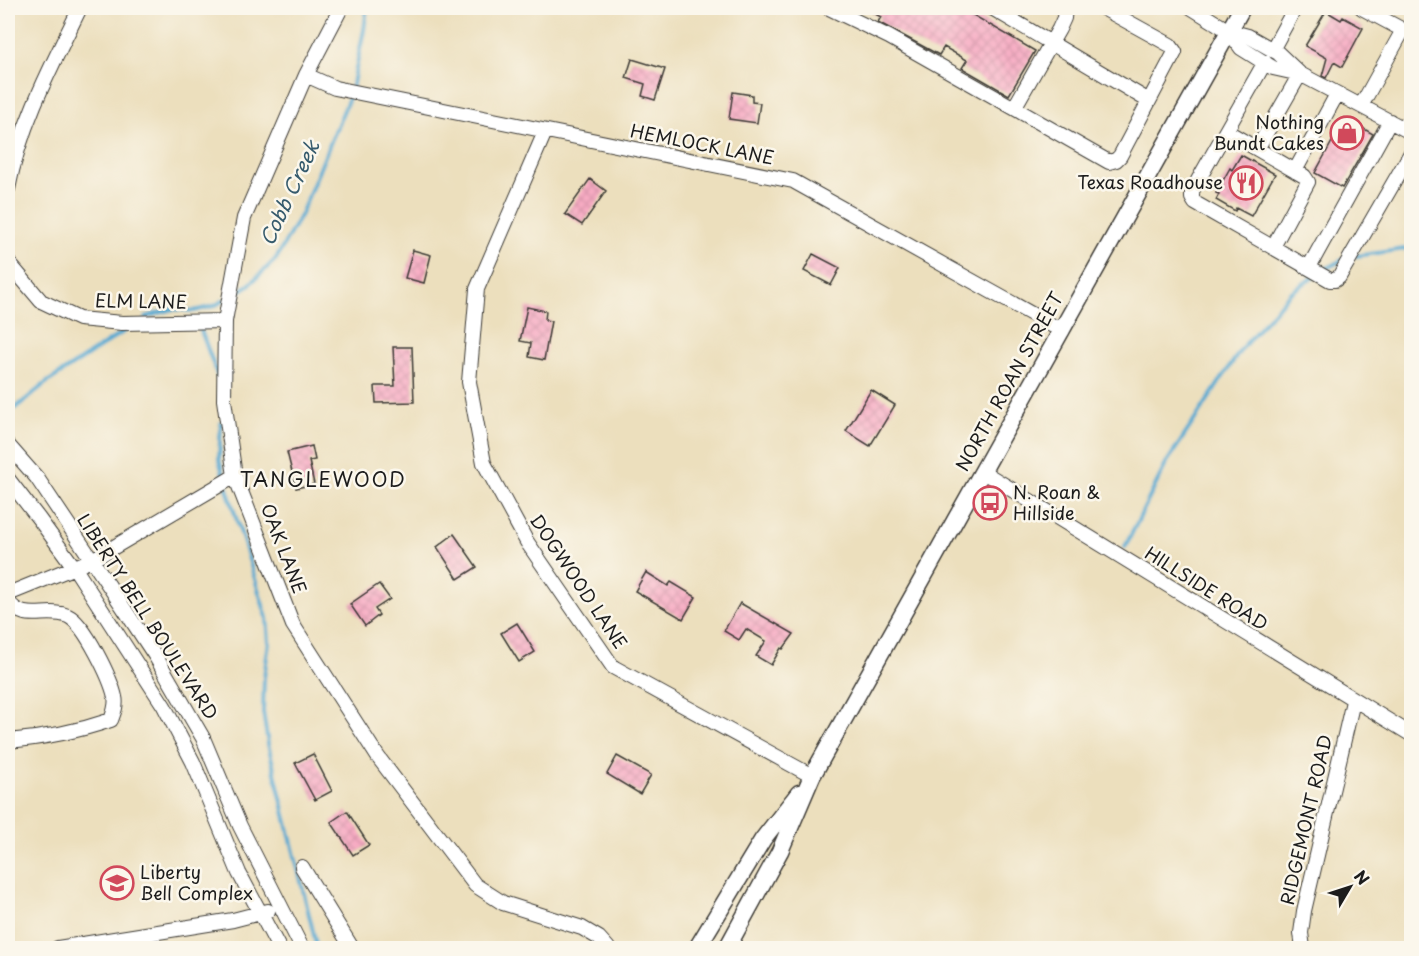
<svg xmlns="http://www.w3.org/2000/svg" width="1419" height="956" font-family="'Playpen Sans',sans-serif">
<defs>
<pattern id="building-cross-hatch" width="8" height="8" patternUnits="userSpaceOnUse" patternTransform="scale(1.5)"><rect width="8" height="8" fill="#f7abc3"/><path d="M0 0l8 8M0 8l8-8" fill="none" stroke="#d393a7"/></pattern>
</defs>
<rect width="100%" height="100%" fill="#fbf7ec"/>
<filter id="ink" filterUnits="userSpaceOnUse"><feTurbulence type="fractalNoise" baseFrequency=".0167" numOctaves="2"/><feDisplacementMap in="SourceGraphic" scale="12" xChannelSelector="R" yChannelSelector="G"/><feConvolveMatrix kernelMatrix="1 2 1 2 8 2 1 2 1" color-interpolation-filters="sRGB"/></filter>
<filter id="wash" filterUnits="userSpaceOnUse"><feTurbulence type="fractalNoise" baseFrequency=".008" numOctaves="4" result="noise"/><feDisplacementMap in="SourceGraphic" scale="24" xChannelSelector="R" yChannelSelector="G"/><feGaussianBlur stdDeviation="1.35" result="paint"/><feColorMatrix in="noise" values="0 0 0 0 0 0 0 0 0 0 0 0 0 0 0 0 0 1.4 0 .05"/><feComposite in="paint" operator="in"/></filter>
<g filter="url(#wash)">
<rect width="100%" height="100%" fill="#ecdfbd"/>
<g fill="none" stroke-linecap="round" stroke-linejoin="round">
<path stroke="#56a9d1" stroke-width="4" d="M 352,88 L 364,30 L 367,8
M 1356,256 L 1412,248
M 1321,271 L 1346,258
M 233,295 L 249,285 L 276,259 L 301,214 L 350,95
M 146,317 L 172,309 L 194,311 L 214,306 L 224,300
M 199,325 L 218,377
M 8,414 L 46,383 L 129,328
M 221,423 L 219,459 L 224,478
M 226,485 L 267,618 L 269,642 L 264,677 L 263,712 L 268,744 L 317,948
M 1125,547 L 1167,462 L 1242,348 L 1290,293 L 1315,276"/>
</g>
<g id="blocks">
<path fill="url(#building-cross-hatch)" d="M 864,8 L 961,8 L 1035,51 L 1009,95 L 962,68 L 967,60 L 944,47 L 939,55 L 878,22 L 881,17 Z
M 1326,11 L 1341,20 L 1343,17 L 1363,28 L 1342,67 L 1334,62 L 1326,78 L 1322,76 L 1327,58 L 1305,46 Z
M 632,59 L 665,69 L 655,100 L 642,96 L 645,84 L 626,78 Z
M 733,92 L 752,95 L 752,102 L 760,103 L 757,123 L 729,119 Z
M 1345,118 L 1373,134 L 1342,188 L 1315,173 Z
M 1241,155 L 1275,174 L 1251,216 L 1236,208 L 1235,211 L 1216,200 L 1219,194 L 1216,193 L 1230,168 L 1232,170 Z
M 590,179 L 606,191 L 582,225 L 565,214 Z
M 413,250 L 431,255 L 424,283 L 405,278 Z
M 813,254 L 840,268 L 831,285 L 804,271 Z
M 527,307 L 546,311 L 545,320 L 551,321 L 544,360 L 529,357 L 531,343 L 520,341 Z
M 393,347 L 412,347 L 414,402 L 376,403 L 375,386 L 395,386 Z
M 871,390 L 895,405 L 870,446 L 846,431 Z
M 312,446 L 315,460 L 309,461 L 314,484 L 296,488 L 287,452 Z
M 454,534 L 477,567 L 458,579 L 437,547 Z
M 646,572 L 668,586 L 671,582 L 696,597 L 683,619 L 635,591 Z
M 379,584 L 390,599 L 375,609 L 379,615 L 365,626 L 350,604 Z
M 740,603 L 794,634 L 783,649 L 781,648 L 771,665 L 756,656 L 766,641 L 746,629 L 739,640 L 724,631 Z
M 517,623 L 535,652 L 519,662 L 501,633 Z
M 313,754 L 332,791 L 315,800 L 295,763 Z
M 617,756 L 651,775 L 640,794 L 607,774 Z
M 347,811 L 369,845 L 353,855 L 331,822 Z"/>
</g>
</g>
<g filter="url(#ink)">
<use href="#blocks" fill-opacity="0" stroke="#3b3934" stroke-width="1.5"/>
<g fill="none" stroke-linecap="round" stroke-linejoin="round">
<g stroke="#3b3934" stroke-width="16">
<path id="minor" d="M 341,8 L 306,75 L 244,218 L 225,321 L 224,400 L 235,476 L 293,625 L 378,757 L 475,885 L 503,903 L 582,928 L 599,938 L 608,948
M 829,8 L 889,37 L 1109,162 L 1116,160 L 1120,156 L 1175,52 L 1170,45 L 1103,8
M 992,8 L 1149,101
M 1192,8 L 1229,31 L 1248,36 L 1278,53 L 1299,73
M 1229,31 L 1241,48 L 1273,68 L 1300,74 L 1412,133
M 1272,50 L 1295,8
M 1265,62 L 1192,191 L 1192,198 L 1195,203 L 1330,280 L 1335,280 L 1339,277 L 1412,151
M 306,75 L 335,88 L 793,181 L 1062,331
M 1361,106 L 1403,30 L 1362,8
M 1014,108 L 1059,29 L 1064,18 L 1065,8
M 1226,131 L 1304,176 L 1308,182 L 1273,247
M 545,132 L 477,289 L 469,382 L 484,463 L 527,542 L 613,667 L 812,776
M 1257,149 L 1300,74
M 1295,171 L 1337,94
M 8,189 C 20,125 52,65 80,8
M 8,262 L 41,301 L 79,319 L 122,323 L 225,321
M 1309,267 L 1390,121
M 8,445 L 37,478 L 92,560 L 156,657 L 203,738 L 240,826 L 302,948
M 983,472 L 1412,735
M 8,479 L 39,519 L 74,567 L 164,706 L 193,762 L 239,873 L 279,948
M 8,594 L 92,560 L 235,476
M 8,601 C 23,624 47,607 68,616 C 85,624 111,679 115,697 C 117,705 114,712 111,720 C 79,731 42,738 8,741
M 302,867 L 352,948
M 58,948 L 233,920 L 268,911
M 1303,948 L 1301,933 L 1304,911 L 1353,701"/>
</g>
<g stroke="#3b3934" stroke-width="19">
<path id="major" d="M 697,948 L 763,839 L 799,793
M 727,948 L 780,851 L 812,776 L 1242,8"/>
</g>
<use href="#minor" stroke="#fff" stroke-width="14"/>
<use href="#major" stroke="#fff" stroke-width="16"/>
</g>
</g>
<defs>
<g id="shop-ring" transform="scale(1.725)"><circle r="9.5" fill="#fbf7ec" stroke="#d1495b" stroke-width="1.5"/><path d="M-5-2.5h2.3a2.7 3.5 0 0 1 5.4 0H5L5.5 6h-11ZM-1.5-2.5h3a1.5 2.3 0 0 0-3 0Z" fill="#d1495b"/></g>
<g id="restaurant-ring" transform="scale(1.725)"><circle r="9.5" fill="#fbf7ec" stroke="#d1495b" stroke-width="1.5"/><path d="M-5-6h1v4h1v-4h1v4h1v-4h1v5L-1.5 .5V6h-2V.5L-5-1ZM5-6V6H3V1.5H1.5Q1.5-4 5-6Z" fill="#d1495b"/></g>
<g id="bus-ring" transform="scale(1.725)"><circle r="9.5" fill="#fbf7ec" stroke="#d1495b" stroke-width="1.5"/><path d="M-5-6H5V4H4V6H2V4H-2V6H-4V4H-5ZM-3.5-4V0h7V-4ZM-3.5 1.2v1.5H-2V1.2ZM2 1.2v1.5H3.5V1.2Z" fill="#d1495b"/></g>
<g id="school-ring" transform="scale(1.725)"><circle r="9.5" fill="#fbf7ec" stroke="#d1495b" stroke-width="1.5"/><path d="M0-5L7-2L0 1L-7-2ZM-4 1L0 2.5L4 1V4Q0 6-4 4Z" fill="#d1495b"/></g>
</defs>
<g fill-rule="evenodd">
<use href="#shop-ring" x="1347" y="133"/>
<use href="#restaurant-ring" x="1246" y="183"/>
<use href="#bus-ring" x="990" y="503"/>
<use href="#school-ring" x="117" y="883"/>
</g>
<g text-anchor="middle" stroke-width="5" stroke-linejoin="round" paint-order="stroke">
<g font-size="18" fill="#1c1c1c" stroke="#fbf7ec" text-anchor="end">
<text x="1324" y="129">Nothing<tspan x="1324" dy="21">Bundt Cakes</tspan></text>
<text x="1223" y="189">Texas Roadhouse</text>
<text x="1013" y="499" text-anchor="start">N. Roan &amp;<tspan x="1013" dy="21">Hillside</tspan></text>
<text x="140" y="879" text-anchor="start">Liberty<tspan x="140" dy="21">Bell Complex</tspan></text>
</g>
<g font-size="18" fill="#1c1c1c" stroke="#fbf7ec">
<text transform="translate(702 145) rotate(11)" y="6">HEMLOCK LANE</text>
<text transform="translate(141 302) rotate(1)" y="6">ELM LANE</text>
<text transform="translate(1010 382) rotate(-61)" y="6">NORTH ROAN STREET</text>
<text transform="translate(283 549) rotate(69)" y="6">OAK LANE</text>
<text transform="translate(578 582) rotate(56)" y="6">DOGWOOD LANE</text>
<text transform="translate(1206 589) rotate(32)" y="6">HILLSIDE ROAD</text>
<text transform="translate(147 617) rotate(57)" y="6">LIBERTY BELL BOULEVARD</text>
<text transform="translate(1307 820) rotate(-77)" y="6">RIDGEMONT ROAD</text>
</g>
<g font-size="20" font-style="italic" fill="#365b6d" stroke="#fbf7ec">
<text transform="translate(290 193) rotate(-65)" y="7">Cobb Creek</text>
</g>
<g font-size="20" letter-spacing="1.5" fill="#1c1c1c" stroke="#fbf7ec">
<text x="323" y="487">TANGLEWOOD</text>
</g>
</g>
<rect width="1419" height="956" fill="none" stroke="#fbf7ec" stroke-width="30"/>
<g transform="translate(1350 887) rotate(51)" stroke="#fbf7ec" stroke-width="4.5" paint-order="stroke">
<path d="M0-4.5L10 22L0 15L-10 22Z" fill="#1c1c1c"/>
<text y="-9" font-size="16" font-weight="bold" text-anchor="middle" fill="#1c1c1c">N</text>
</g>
</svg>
